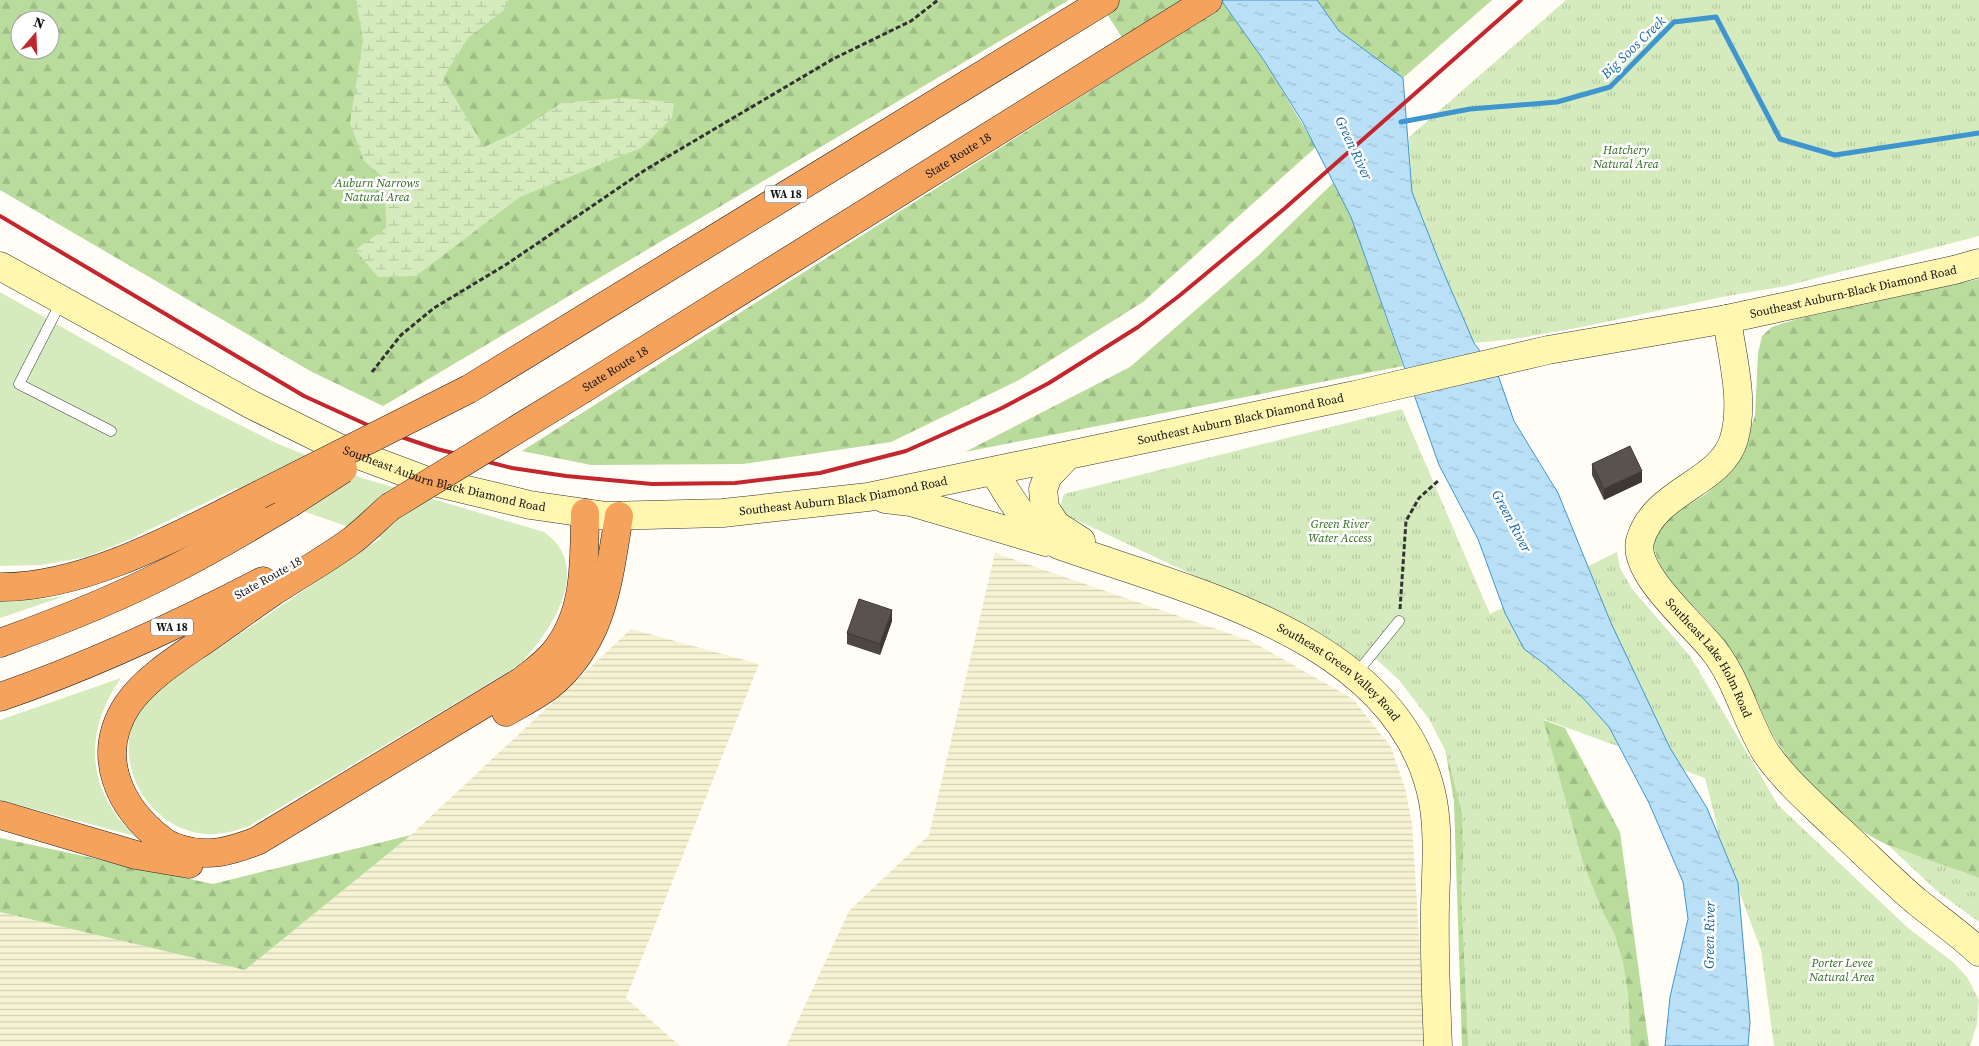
<svg xmlns="http://www.w3.org/2000/svg" width="1979" height="1046" font-family="'Source Serif 4',serif">
<defs>
<pattern id="farmland-rules" width="6" height="5" patternUnits="userSpaceOnUse" patternTransform="scale(1.25)"><rect width="6" height="5" fill="#f6f3d4"/><path d="M0 2.5h6" fill="none" stroke="#d2cfb5"/></pattern>
<pattern id="forest-firs" width="22" height="20" patternUnits="userSpaceOnUse" patternTransform="scale(1.25)"><rect width="22" height="20" fill="#b9dc9c"/><path d="M5 1l3.5 6h-7zM16 11l3.5 6h-7z" fill="#9ebc85"/></pattern>
<pattern id="wetland-marsh" width="20" height="14" patternUnits="userSpaceOnUse" patternTransform="scale(1.25)"><rect width="20" height="14" fill="#d5ebbd"/><path d="M1 5h8M5 5V1M11 12h8M15 12V8" fill="none" stroke="#b6c8a1"/></pattern>
<pattern id="park-tufts" width="24" height="20" patternUnits="userSpaceOnUse" patternTransform="scale(1.25)"><rect width="24" height="20" fill="#d5ebbd"/><path d="M3 7l-1-3M5 7V3M7 7l1-3M15 17l-1-3M17 17v-4M19 17l1-3" fill="none" stroke="#b6c8a1"/></pattern>
<pattern id="water-ripples" width="26" height="14" patternUnits="userSpaceOnUse" patternTransform="scale(1.25)"><rect width="26" height="14" fill="#b9e0f7"/><path d="M2 4q2-2 4 0t4 0M15 11q2-2 4 0t4 0" fill="none" stroke="#9ebfd3"/></pattern>
</defs>
<rect width="100%" height="100%" fill="#fffdf5"/>
<path fill="url(#farmland-rules)" d="M 995,553 L 1251,641 L 1353,699 L 1391,747 L 1405,788 L 1412,824 L 1426,1046 L 786,1046 L 849,911 L 929,835 Z
M 631,629 L 759,664 L 626,998 L 680,1046 L 0,1046 L 0,912 L 245,970 L 411,835 Z"/>
<path fill="#d5ebbd" d="M 0,292 L 194,402 L 276,443 L 362,478 L 544,532 C 595,567 550,634 518,666 L 249,826 C 230,833 212,837 193,832 C 137,817 109,748 144,701 C 148,696 154,692 159,688 C 168,681 176,675 187,670 L 381,538 L 236,488 L 128,540 L 86,557 L 41,565 L 0,566 Z
M 65,596 L 6,616 L 0,618 L 0,599 L 42,599 Z
M 121,678 C 83,731 86,791 135,836 L 0,800 L 0,720 Z"/>
<path fill="url(#forest-firs)" fill-rule="evenodd" d="M 0,0 L 1069,0 L 383,406 L 312,372 L 0,190 ZM 20,20 L 50,20 L 50,50 L 20,50 Z
M 1098,0 L 1221,0 L 1265,62 L 1316,147 L 1143,302 L 1019,380 L 891,442 L 743,464 L 591,465 L 522,451 L 1137,61 Z
M 1317,0 L 1492,0 L 1403,78 L 1339,31 Z
M 1334,182 L 1351,217 L 1403,366 L 965,452 L 1130,367 L 1259,255 Z
M 1979,279 L 1979,878 C 1949,867 1919,858 1890,846 C 1843,826 1799,778 1773,735 C 1765,720 1759,705 1752,690 C 1743,671 1731,652 1719,635 C 1693,599 1663,589 1652,541 L 1668,514 L 1690,504 L 1706,494 L 1728,473 L 1743,452 L 1755,415 L 1758,353 L 1762,336 L 1772,327 L 1797,319 Z
M 1434,680 L 1565,728 L 1620,832 L 1649,1046 L 1462,1046 L 1454,802 Z
M 411,835 L 245,970 L 0,912 L 0,838 L 213,884 Z"/>
<path fill="url(#wetland-marsh)" d="M 356,0 L 508,0 L 504,10 L 468,38 L 443,78 L 484,147 L 519,131 L 561,103 L 623,98 L 674,102 L 672,118 L 641,148 L 520,197 L 416,276 L 378,277 L 355,250 L 386,228 L 385,179 L 364,161 L 350,123 L 363,40 Z"/>
<path fill="url(#park-tufts)" d="M 1566,0 L 1979,0 L 1979,236 L 1786,286 L 1727,296 L 1582,327 L 1514,339 L 1474,343 L 1443,271 L 1412,192 L 1409,137 Z
M 1402,409 L 1490,614 L 1617,552 L 1620,568 L 1632,589 L 1690,656 L 1778,805 L 1908,928 L 1954,963 L 1967,977 L 1979,1000 L 1977,1024 L 1970,1046 L 1774,1046 L 1761,950 L 1717,832 L 1716,821 L 1705,778 L 1543,719 L 1583,862 L 1602,910 L 1615,935 L 1623,962 L 1628,993 L 1631,1046 L 1468,1046 L 1461,889 L 1463,858 L 1462,813 L 1446,752 L 1429,719 L 1399,680 L 1376,659 L 1360,666 L 1284,618 L 1064,514 L 1061,504 L 1064,494 Z
M 1888,845 L 1979,878 L 1979,922 L 1938,892 Z"/>
<path fill="url(#water-ripples)" stroke="#3f96cf" d="M 1221,0 L 1317,0 L 1339,31 L 1403,78 L 1412,192 L 1443,271 L 1474,343 L 1498,375 L 1514,421 L 1558,493 L 1611,623 L 1670,748 L 1707,808 L 1738,883 L 1750,1022 L 1748,1046 L 1665,1046 L 1670,997 L 1688,919 L 1683,882 L 1649,803 L 1609,727 L 1583,698 L 1546,665 L 1524,649 L 1505,613 L 1478,539 L 1439,465 L 1351,217 L 1302,121 L 1265,62 Z"/>
<g fill="none" stroke-linecap="round" stroke-linejoin="round">
<path stroke="#3f96cf" stroke-width="5" d="M 1401,122 L 1470,109 L 1557,102 L 1610,87 L 1674,22 L 1716,17 L 1780,139 L 1835,155 L 1979,133"/>
<g stroke="#444" stroke-width="11">
<path id="lane" d="M 62,300 L 19,384 L 111,431
M 1355,675 L 1399,621"/>
</g>
<g stroke="#333" stroke-width="29">
<g id="secondary">
<path id="s1" d="M 0,266 L 252,405 L 337,447 L 425,480 L 530,505 L 607,516 L 723,513 L 868,497 L 1355,395 L 1548,350 L 1727,319 L 1954,270 L 1979,263"/>
<path id="s2" d="M 1727,319 C 1732,357 1745,401 1734,439 C 1721,484 1654,490 1640,541 C 1632,574 1696,626 1715,652 C 1738,682 1746,721 1766,753 C 1784,779 1810,802 1833,824 C 1861,849 1887,876 1916,901 C 1937,918 1959,933 1979,952"/>
<path d="M 1067,456 L 1048,476 L 1043,489 L 1045,508 L 1056,525 L 1081,541"/>
<path id="s3" d="M 994,471 C 1014,505 1024,524 1059,545 C 1191,592 1402,638 1433,801 C 1439,835 1436,872 1435,906 C 1434,953 1436,999 1438,1046"/>
<path d="M 885,499 L 911,502 L 1046,542"/>
</g>
</g>
<g stroke="#222" stroke-width="29">
<g id="highway">
<path d="M 469,389 L 1105,0"/>
<path id="s4" d="M 583,389 L 1208,0"/>
<path d="M 390,507 C 377,518 364,532 350,542 C 325,560 297,576 271,593 C 249,608 228,624 206,639 C 180,657 147,677 128,704 C 94,755 119,808 163,841 C 168,845 174,847 180,849 C 208,858 231,851 257,841 L 522,681 C 533,672 545,664 554,653 C 587,613 584,562 585,513"/>
<path d="M 0,587 C 86,588 183,533 259,495"/>
<path d="M 0,643 C 58,622 117,599 172,570 C 212,550 250,527 289,504"/>
<path d="M 0,697 C 91,666 178,625 263,581"/>
<path d="M 506,712 C 520,704 536,696 549,686 C 604,641 608,581 619,516"/>
<path d="M 0,815 L 136,855 L 189,864"/>
</g>
</g>
<path stroke="#333" stroke-width="3" stroke-dasharray="5 2.5" stroke-linecap="butt" d="M 372,372 L 401,335 L 434,308 L 507,264 L 645,170 L 833,59 L 911,21 L 938,0
M 1400,609 L 1406,521 L 1419,498 L 1439,480"/>
<use href="#lane" stroke="#fff" stroke-width="10"/>
<use href="#secondary" stroke="#fff6b0" stroke-width="28"/>
<use href="#highway" stroke="#f5a25d" stroke-width="28"/>
<path stroke="#c4262e" stroke-width="4" d="M 0,216 L 304,396 L 372,427 L 437,449 L 512,468 L 566,476 L 652,484 L 735,483 L 820,473 L 906,451 L 1002,408 L 1049,383 L 1138,327 L 1179,296 L 1284,209 L 1521,0"/>
<g stroke="#222" stroke-width="29" stroke-linecap="butt">
<path id="highway-bridge" d="M 259,495 L 469,389
M 289,504 L 343,469
M 390,507 L 583,389"/>
</g>
<use href="#highway-bridge" stroke="#f5a25d" stroke-width="28"/>
</g>
<path fill="#4d4742" d="M 1592,464 L 1642,482 L 1604,500 L 1592,475 Z
M 892,621 L 880,655 L 847,644 L 847,633 Z"/>
<path fill="#3f3936" d="M 1642,471 L 1642,482 L 1604,500 L 1604,489 Z
M 892,610 L 892,621 L 880,655 L 880,644 Z"/>
<path fill="#5a524d" stroke="#3f3936" d="M 1630,446 L 1642,471 L 1604,489 L 1592,464 Z
M 859,599 L 892,610 L 880,644 L 847,633 Z"/>
<g text-anchor="middle" stroke-width="5" stroke-linejoin="round" paint-order="stroke">
<g fill="#fff" stroke="#585858" stroke-width="1">
<rect x="765" y="185.5" width="42" height="17" rx="4"/>
<rect x="151" y="618.5" width="42" height="17" rx="4"/>
</g>
<g font-size="11" font-weight="bold" fill="#111">
<text x="786" y="198">WA 18</text>
<text x="172" y="631">WA 18</text>
</g>
<g font-size="12" font-style="italic" fill="#2f6b1f" stroke="#fff">
<text x="1626" y="154">Hatchery<tspan x="1626" dy="14">Natural Area</tspan></text>
<text x="377" y="187">Auburn Narrows<tspan x="377" dy="14">Natural Area</tspan></text>
<text x="1340" y="528">Green River<tspan x="1340" dy="14">Water Access</tspan></text>
<text x="1842" y="967">Porter Levee<tspan x="1842" dy="14">Natural Area</tspan></text>
</g>
<g font-size="12" fill="#111" stroke="#fff">
<text dy="4" stroke="none"><textPath href="#s4" startOffset="442">State Route 18</textPath></text>
<text dy="4" stroke="none"><textPath href="#s1" startOffset="1931">Southeast Auburn-Black Diamond Road</textPath></text>
<text dy="4" stroke="none"><textPath href="#s4" startOffset="38">State Route 18</textPath></text>
<text dy="4" stroke="none"><textPath href="#s1" startOffset="1305">Southeast Auburn Black Diamond Road</textPath></text>
<text dy="4" stroke="none"><textPath href="#s1" startOffset="495">Southeast Auburn Black Diamond Road</textPath></text>
<text dy="4" stroke="none"><textPath href="#s1" startOffset="900">Southeast Auburn Black Diamond Road</textPath></text>
<text transform="translate(268 578) rotate(-29)" y="4">State Route 18</text>
<text dy="4" stroke="none"><textPath href="#s2" startOffset="402">Southeast Lake Holm Road</textPath></text>
<text dy="4" stroke="none"><textPath href="#s3" startOffset="410">Southeast Green Valley Road</textPath></text>
</g>
<g font-size="14" font-style="italic" fill="#1768a6" stroke="#fff">
<text transform="translate(1633 47) rotate(-44)" y="5">Big Soos Creek</text>
<text transform="translate(1354 148) rotate(65)" y="5">Green River</text>
<text transform="translate(1512 521) rotate(62)" y="5">Green River</text>
<text transform="translate(1709 935) rotate(-89)" y="5">Green River</text>
</g>
</g>
<g transform="translate(35 35) rotate(19)"><circle r="24" fill="#ffffff" stroke="#a0a0a0"/>
<path d="M0-4L9 19L0 12L-9 19Z" fill="#c4262e"/>
<text y="-8" font-size="14" font-weight="bold" text-anchor="middle" fill="#111111">N</text>
</g>
</svg>
